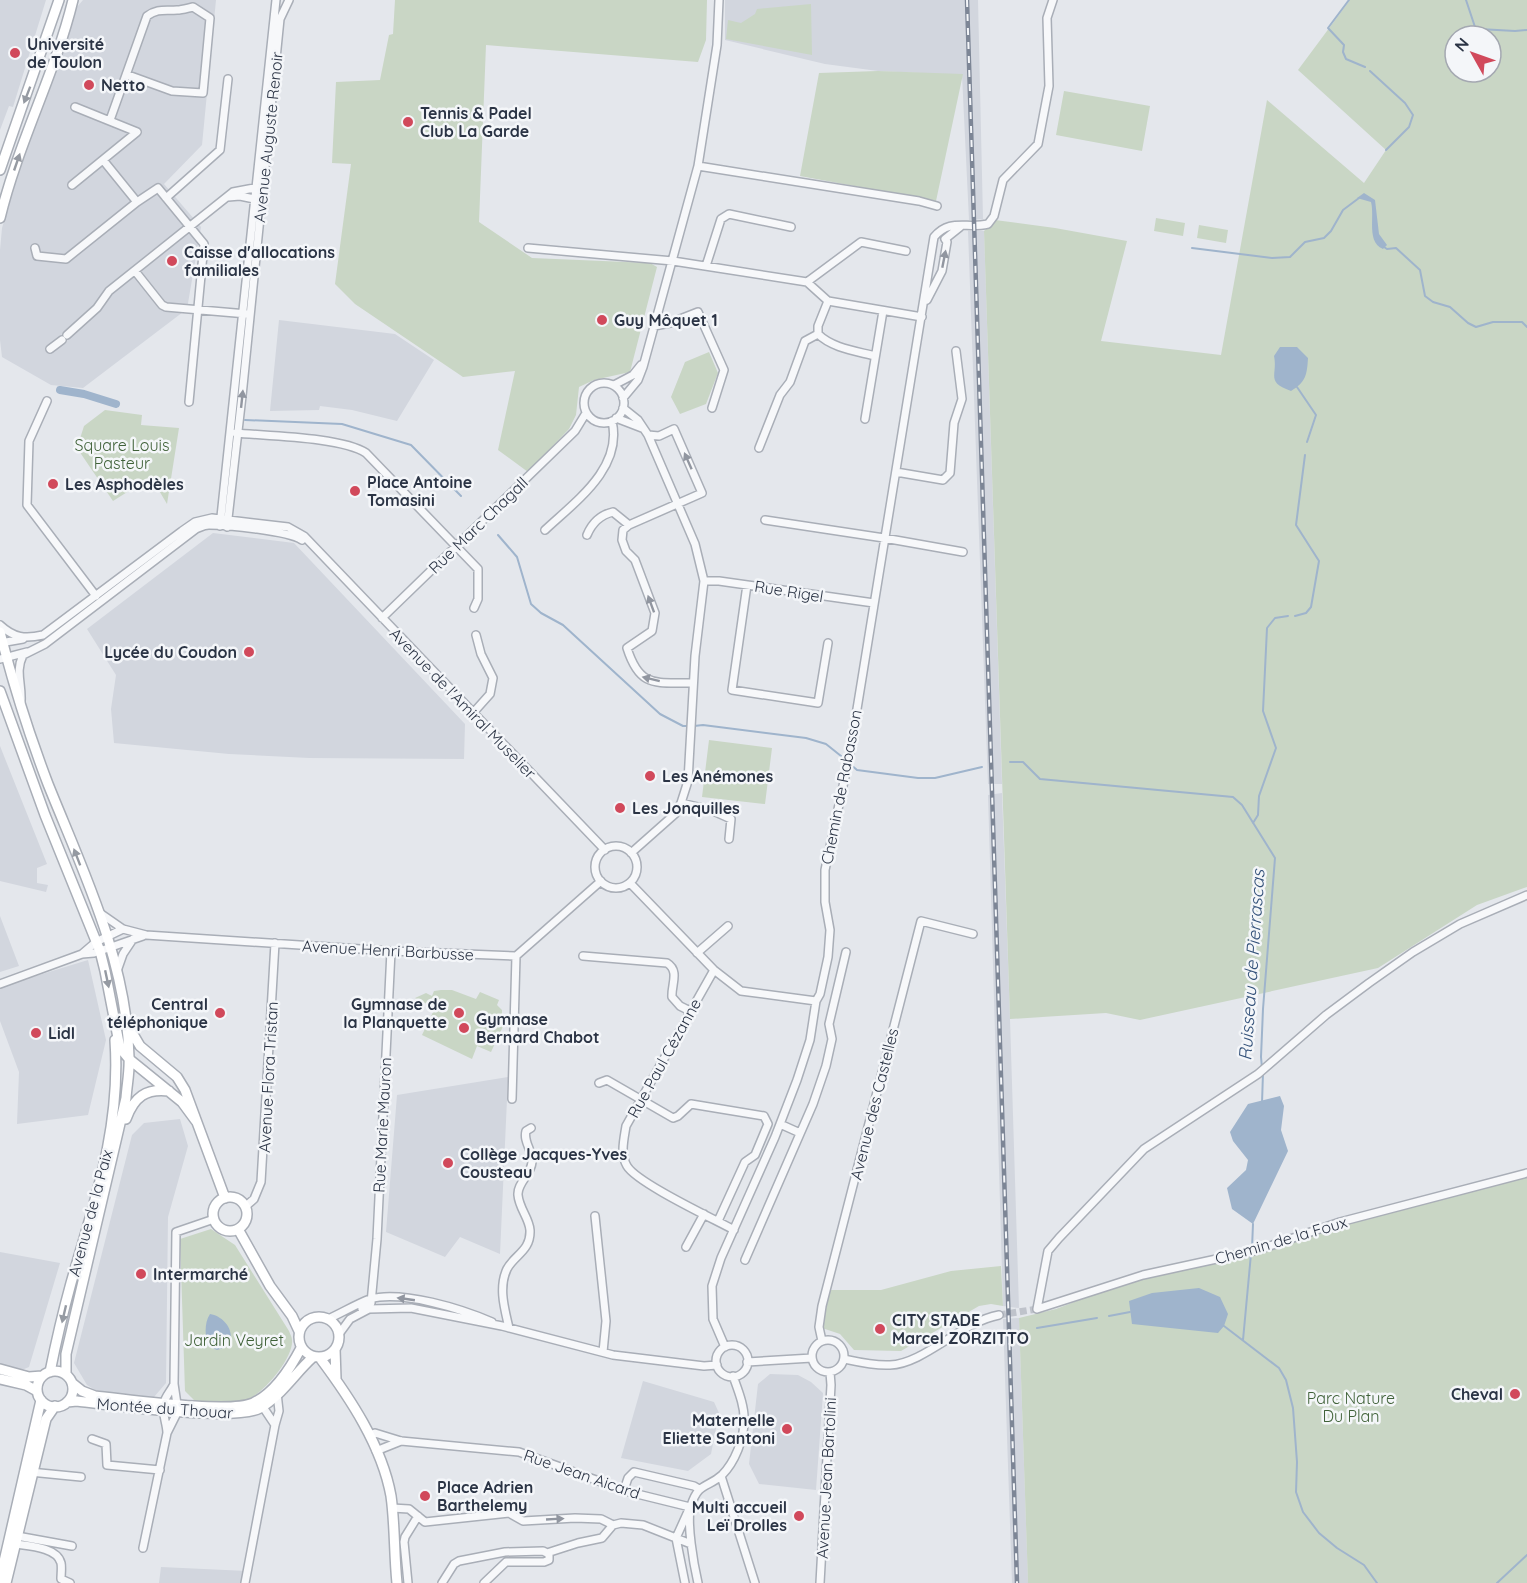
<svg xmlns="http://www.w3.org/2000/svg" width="1527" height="1583" font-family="Quicksand,sans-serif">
<rect width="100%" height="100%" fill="#e4e7ec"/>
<path fill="#d2d6de" d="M 0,0 L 46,0 L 13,107 L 9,106 L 0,130 Z
M 83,0 L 216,0 L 202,145 L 164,184 L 201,227 L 187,309 L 83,388 L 51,385 L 2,357 L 0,340 L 0,250 L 2,228 L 26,148 L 77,7 Z
M 725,0 L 978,0 L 983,219 L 969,220 L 962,75 L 878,71 L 825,64 L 725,40 Z
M 968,231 L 984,231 L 1002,784 L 988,784 Z
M 279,320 L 395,334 L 434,360 L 397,421 L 352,410 L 320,406 L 319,410 L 270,411 Z
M 213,533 L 294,543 L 465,724 L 464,759 L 309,758 L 229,754 L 114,743 L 111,709 L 116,675 L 87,629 Z
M 0,746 L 47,864 L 37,868 L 37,883 L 48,885 L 46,892 L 0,881 Z
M 1002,793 L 1010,1019 L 1019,1308 L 1003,1306 L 988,795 Z
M 0,916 L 19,966 L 0,972 Z
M 88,960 L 106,1040 L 88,1115 L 17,1124 L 19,1072 L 0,1021 L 0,987 Z
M 508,1077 L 500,1254 L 460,1237 L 445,1257 L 386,1232 L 397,1095 Z
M 180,1119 L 188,1146 L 168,1217 L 166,1383 L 154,1397 L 100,1393 L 87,1385 L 74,1363 L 132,1135 L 144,1123 Z
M 0,1252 L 60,1263 L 29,1367 L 17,1372 L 0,1367 Z
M 1019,1318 L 1028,1583 L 1012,1583 L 1003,1319 Z
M 770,1374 L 798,1375 L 811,1382 L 823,1393 L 816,1490 L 759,1484 L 749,1464 L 758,1384 Z
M 643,1381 L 714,1402 L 719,1413 L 711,1454 L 688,1471 L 621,1458 Z
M 161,1567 L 247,1571 L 245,1583 L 159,1583 Z"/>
<path fill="#c9d6c5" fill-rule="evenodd" d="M 395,0 L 707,0 L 706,40 L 698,62 L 486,45 L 479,222 L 532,258 L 650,263 L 657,267 L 630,372 L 594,380 L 579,387 L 576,415 L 569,429 L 528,472 L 498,450 L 515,371 L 463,377 L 355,304 L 335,284 L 351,164 L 332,163 L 336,82 L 380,80 L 389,35 L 393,34 Z
M 1350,0 L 1527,0 L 1527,887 L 1477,905 L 1378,968 L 1140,1020 L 1106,1013 L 1010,1019 L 984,231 L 995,220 L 1055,228 L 1127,241 L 1101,341 L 1221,355 L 1267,100 L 1364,183 L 1386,150 L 1298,70 ZM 1455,36 L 1491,36 L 1491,72 L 1455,72 Z
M 811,4 L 812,55 L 726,39 L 728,20 L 741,23 L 755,14 L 757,9 Z
M 878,71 L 963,74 L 936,201 L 800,176 L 819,73 Z
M 1064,91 L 1150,106 L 1142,151 L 1056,135 Z
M 1156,218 L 1185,223 L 1183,236 L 1154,231 Z
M 1199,225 L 1228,230 L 1226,243 L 1197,238 Z
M 709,352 L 718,373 L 706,404 L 680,414 L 671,397 L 685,362 Z
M 105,410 L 142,415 L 141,425 L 179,428 L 167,504 L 151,477 L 113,501 L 77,448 L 84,426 Z
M 709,740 L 772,748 L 765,804 L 702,797 Z
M 441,990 L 452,990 L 476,999 L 480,992 L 499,1000 L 497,1005 L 502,1010 L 502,1018 L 506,1020 L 491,1052 L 477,1046 L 472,1059 L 422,1035 L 434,1010 L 428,1008 L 429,1005 L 415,998 L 426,993 L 432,996 L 434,991 Z
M 1527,1177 L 1527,1583 L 1028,1583 L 1019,1318 L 1056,1309 L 1116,1286 L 1177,1271 L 1257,1255 L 1341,1226 Z
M 211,1229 L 235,1245 L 289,1331 C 290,1334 292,1337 292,1340 C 294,1357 264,1393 248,1399 C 234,1405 212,1401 196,1402 L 185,1391 L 180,1239 Z
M 1001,1266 L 1003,1306 L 991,1304 L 979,1306 L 901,1351 L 854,1350 L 840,1334 L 819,1327 L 826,1290 L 881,1290 L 951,1271 Z"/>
<path fill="#9fb4cc" d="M 1364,193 L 1375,200 L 1379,234 L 1387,245 L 1383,249 C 1366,242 1375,217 1371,202 L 1357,198 Z
M 1280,347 L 1297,347 L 1308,358 C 1307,375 1306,382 1291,391 C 1265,382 1278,375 1274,356 Z
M 1280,1096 L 1284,1106 L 1281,1130 L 1288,1151 L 1253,1224 L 1232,1209 L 1227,1188 L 1246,1170 L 1248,1160 L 1233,1141 L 1230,1132 L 1248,1104 Z
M 1199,1288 L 1220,1297 L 1228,1314 L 1224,1326 L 1218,1333 L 1132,1324 L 1129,1301 L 1152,1293 Z
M 210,1314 C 229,1317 242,1343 217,1350 L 208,1346 C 205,1336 204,1323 210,1314 Z"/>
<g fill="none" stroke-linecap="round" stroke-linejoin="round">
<path stroke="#9fb4cc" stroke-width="2" d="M 1349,0 L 1328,28 L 1344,45 L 1343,52 L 1346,59 L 1365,67
M 1466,0 L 1475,27 L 1479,29 L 1515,31 L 1527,30
M 1370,71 L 1405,103 L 1413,115 L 1409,127 L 1386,150
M 1384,247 L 1387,249 L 1396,248 L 1420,270 L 1425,296 L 1433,302 L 1450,307 L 1468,323 L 1476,327 L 1493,322 L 1522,322 L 1527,327
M 1192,248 L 1272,258 L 1290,257 L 1305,242 L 1324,238 L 1331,231 L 1343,210 L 1359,198
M 1297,387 L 1316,415 L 1307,442
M 245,420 L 342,424 L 411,445 L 461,496
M 498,535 L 517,557 L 531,604 L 541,613 L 563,625 L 660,714 L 683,726 L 688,726
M 1295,616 L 1306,613 L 1311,607 L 1319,561 L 1296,525 L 1305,455
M 694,726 L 703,725 L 806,738 L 826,744 L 846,760
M 1010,762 L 1023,762 L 1040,779 L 1233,797 L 1242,805 L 1275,858 L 1263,1009 L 1261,1057 L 1262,1068
M 850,764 L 857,770 L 918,778 L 935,778 L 982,767
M 1253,823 L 1258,815 L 1259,796 L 1276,748 L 1263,711 L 1267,628 L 1275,618 L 1288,616
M 1262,1103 L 1263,1073
M 1252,1248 L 1253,1224
M 1109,1316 L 1130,1312
M 1224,1326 L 1279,1368 L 1286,1380 L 1293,1408 L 1297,1462 L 1296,1492 L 1303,1512 L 1319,1533 L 1337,1548 L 1364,1565 L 1377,1583
M 1037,1328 L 1097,1318
M 1243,1340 L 1251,1254
M 1497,1583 L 1527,1555"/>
<path stroke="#9fb4cc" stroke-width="8" d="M 60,390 L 84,394 L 116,404"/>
<path stroke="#bfc3cb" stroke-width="7" stroke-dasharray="7 3.5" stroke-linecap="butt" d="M 999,1315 L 1037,1309"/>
<g stroke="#a9aeb7" stroke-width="10">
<path id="street" d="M 110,120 L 147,16 C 158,8 165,11 177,10 C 182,10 188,8 193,7 L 210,18 L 203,93 L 172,91 L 128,75
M 103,160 L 137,202
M 698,166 L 919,201 L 937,206
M 72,185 L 137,132 L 75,107
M 228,197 L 240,196 L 259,200
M 166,198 L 220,150 L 228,79
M 35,248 L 37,256 L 66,259 L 137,202 L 158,188 L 204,244 L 189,402
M 528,248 L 673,261 L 807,282 L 828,301 L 922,317
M 706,266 L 721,219 L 729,214 L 791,227
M 135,271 L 162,305 L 166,307 L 247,314
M 807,282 L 861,242 L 906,251
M 927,300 L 942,271 L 947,242 L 945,239 L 960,227
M 654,326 L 670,323 L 698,312 L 724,370 L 712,408
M 818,334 C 832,348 856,351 875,356
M 818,334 L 818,326 L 828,301
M 67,335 L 97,308 L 109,291 L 233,192 L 259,187
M 50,349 L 62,340
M584 403a20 20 0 1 1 40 0a20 20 0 1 1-40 0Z
M 614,385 L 633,375 L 641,365
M 623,398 L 638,380 L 643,367 L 698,166 L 717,45 L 719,0
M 47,401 L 29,441 L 27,505 L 96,596
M 623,408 L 638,420 L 648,435 L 695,544 L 704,581 L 695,656 L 688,781 L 681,803 L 675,814 L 631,853
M 616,418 L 642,428
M 865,419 L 883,311
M 236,433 C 267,436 342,437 366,453 L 478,569 L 478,599 L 474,608
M 648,435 L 659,436 L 674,429 L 702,493 L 629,525 L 623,530 L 622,540 L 626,551 L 635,560 L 655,613 L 652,631 L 627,648 C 640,689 656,682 693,683
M 759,448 L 780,395 L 790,382 L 805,341 L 818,334
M 896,472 L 943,480 L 950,473 L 954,423 L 962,399 L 956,351
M 765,520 L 884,538 L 963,552
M 220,526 L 276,0
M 227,527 L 242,396 L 280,19 L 289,0
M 545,530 C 576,501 623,468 612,421
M 587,535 C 592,523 600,515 613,512 L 629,525
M 704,581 L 719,581 L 874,603
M 747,585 L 732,690 L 818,703 L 828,643
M 382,618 L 575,431 L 586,413
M 0,625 C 14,638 25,639 43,635 L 182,531 L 195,522 L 212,518 L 288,527 L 304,536 L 605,850
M 0,643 L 23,639
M 0,659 L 27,652
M 21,701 C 22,683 15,672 23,655 L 45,644 L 196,529 C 201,527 204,525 209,525 C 228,525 288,531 302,540
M 473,713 L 490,694 L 493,678 L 481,654 L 476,635
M 681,803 L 711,810 L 731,819 L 729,839
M595 867a21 21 0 1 1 42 0a21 21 0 1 1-42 0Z
M 630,883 L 714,970 L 741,991 L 816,1001
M 1527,895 L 1460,924 L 1413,952 L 1369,983 L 1326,1015 L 1258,1074 L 1144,1149 L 1059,1238 L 1048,1251 L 1037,1309 L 1143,1275 L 1258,1250 L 1340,1222 L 1527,1173
M 100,913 L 123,929 L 146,935 L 391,951 L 516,956 L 601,881
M 697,953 L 728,926
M 82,954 L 96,942 L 123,929
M 583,956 L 667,963 C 680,971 671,985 672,997 L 680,1006 L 690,1011
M 714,970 L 626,1126 C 624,1139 620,1154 627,1166 C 637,1183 714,1219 734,1230
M 117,971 L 123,954 L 133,939
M 0,984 L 82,954 L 94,953 L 143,936
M 599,1083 L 607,1080 L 673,1118 L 678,1116 L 691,1104 L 764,1116 L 768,1124 L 755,1155 L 745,1162 L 718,1221
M 512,1099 L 516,956
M 780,1124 L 800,1133
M 246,1206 L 254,1199 L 261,1182 L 275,943
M 595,1216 L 606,1321 L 603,1352
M 686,1247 L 704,1214
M 745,1260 L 813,1104 L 826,1066 L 832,1039 L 829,1024 L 846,952
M 362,1309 L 371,1303 L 377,1239 L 391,951
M 328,1319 C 342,1313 356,1304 370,1299 C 402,1290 462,1309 492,1322
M 509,1328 C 505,1310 498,1288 507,1269 C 514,1255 531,1251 530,1230 C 529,1218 519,1208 518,1195 C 517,1183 531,1175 532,1162 C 533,1151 523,1142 526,1131 L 531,1128
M 339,1334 L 350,1319 L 369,1309 L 411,1308 L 502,1326 L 613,1355 L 704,1366 L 717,1365
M812 1356a16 16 0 1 1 32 0a16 16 0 1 1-32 0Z
M 822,1341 L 819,1327 L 822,1306 L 921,921 L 973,934
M716 1361a16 16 0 1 1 32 0a16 16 0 1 1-32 0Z
M 725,1347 L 713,1319 L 712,1286 L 721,1258 L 775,1137 L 797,1080 L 810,1040 L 816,1001 L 820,994 L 828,957 L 830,930 L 825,902 L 825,870 L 849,758 L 934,237 C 950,218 966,229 988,224 L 994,216 L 1003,180 L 1038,144 L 1049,86 L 1047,18 L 1053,0
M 844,1359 C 858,1362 875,1366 890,1365 C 924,1364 961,1322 999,1315
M 747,1362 L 812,1358
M 263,1404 L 263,1407 L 275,1425
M 167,1433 L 178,1411 L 174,1384 L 176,1232 L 214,1219
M 369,1435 L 375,1433 L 401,1441 L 519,1452 L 629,1492 L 690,1507 L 676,1538 L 685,1583
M 92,1439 L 106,1444 L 107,1465 L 160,1470
M 376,1451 L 401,1441
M 30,1472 L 81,1477
M 721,1476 L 755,1583
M 624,1490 L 628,1478 L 634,1472 L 694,1486 L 699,1489
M 392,1508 L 409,1509 L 425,1522 L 509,1513 L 523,1521 L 575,1518 L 601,1519 L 613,1525 L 621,1523 L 643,1525 L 691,1544
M 17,1536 L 72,1546
M 15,1544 C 28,1546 57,1547 61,1563 C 62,1567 61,1574 61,1579 L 70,1583
M 143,1548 L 167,1433 C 167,1423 161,1412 164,1403 C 165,1397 170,1392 173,1386
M 245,1583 L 275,1425 L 279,1411 L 277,1393
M 408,1583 L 404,1542 L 405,1537 L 418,1516
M 442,1583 L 454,1564 L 459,1561 L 505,1552 L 543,1551 L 547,1553 L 578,1543 L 602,1538 L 613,1525
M 484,1583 L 506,1562 L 544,1562 L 549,1560 L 549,1554 L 547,1553
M 698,1583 C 694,1566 686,1521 691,1506 C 698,1482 708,1488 722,1475 C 735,1462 744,1439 744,1421 C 745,1407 738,1390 733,1376
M 820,1583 L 831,1385 L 830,1372"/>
</g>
<g stroke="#a9aeb7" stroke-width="12">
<path id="secondary" d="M 0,170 L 59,0
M 0,218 C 18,143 55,74 73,0
M 0,632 C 13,684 29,734 48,784 C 83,871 127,961 129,1057 C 130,1070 127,1084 126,1098 L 66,1354 L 66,1374
M 0,691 L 45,815 L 100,951 L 105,971 L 120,1048 L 129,1059 L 182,1102 L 196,1121
M 130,1029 L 140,1046 L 177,1077 L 185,1090 L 225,1198
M 126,1119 C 134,1097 146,1088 169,1091
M213 1214a17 17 0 1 1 34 0a17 17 0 1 1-34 0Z
M 238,1229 L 270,1286 L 292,1316 L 299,1331
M299 1337a20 20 0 1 1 40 0a20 20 0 1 1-40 0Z
M 335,1349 L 336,1379
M 320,1358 C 350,1398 382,1446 391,1496 C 395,1524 394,1554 397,1583
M 0,1369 L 29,1377 L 42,1376
M37 1389a18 18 0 1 1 36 0a18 18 0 1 1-36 0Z
M 50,1372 C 56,1342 63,1312 71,1283 C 95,1200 121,1128 115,1040
M 0,1379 L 26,1385 L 37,1391
M 72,1383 L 82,1391 L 95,1396 C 127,1399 228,1414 253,1403 C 275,1393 290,1369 301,1348
M 67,1402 L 77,1401 C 110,1405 236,1422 260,1408 C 279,1398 296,1372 313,1357
M 0,1579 L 41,1400
M 6,1583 L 46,1419 L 55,1406"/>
</g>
<use href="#street" stroke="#f7f8fa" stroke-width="7"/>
<use href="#secondary" stroke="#fff" stroke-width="9"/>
<g stroke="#7d8696" stroke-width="4.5">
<path id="rail" d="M 967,0 L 1017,1583"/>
</g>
<use href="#rail" stroke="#f4f6f9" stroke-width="2" stroke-dasharray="7" stroke-linecap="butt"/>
</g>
<defs><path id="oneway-solid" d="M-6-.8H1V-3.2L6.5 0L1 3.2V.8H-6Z" transform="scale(1.5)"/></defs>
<g fill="#959aa2">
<use href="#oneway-solid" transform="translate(27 95) rotate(111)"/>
<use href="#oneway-solid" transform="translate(17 162) rotate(-71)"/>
<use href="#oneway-solid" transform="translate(77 857) rotate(-111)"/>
<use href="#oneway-solid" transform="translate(107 979) rotate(78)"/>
<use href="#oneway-solid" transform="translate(64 1314) rotate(103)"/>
</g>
<g fill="#9196a0">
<use href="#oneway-solid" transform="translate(944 259) rotate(-79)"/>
<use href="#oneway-solid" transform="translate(242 399) rotate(-84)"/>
<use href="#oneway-solid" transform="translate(688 461) rotate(-114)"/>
<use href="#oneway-solid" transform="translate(651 604) rotate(-110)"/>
<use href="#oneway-solid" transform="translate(651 679) rotate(-166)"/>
<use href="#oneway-solid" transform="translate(406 1299) rotate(-172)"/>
<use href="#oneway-solid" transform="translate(555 1519) rotate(-3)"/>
</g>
<g fill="#d1495b" stroke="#f4f6f9" stroke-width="2">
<circle cx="15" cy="53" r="6"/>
<circle cx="89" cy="85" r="6"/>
<circle cx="408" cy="122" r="6"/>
<circle cx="172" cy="261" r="6"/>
<circle cx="602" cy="320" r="6"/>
<circle cx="53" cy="484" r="6"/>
<circle cx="355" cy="491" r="6"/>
<circle cx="249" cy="652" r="6"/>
<circle cx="650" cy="776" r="6"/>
<circle cx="620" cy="808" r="6"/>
<circle cx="220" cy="1013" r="6"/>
<circle cx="459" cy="1013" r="6"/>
<circle cx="464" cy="1028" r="6"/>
<circle cx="36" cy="1033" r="6"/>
<circle cx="448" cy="1163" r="6"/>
<circle cx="141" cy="1274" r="6"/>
<circle cx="880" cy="1329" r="6"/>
<circle cx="1515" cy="1394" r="6"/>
<circle cx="787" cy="1429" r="6"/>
<circle cx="425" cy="1496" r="6"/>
<circle cx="799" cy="1516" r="6"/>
</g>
<g text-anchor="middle" stroke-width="5" stroke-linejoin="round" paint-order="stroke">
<g font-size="16" font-weight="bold" fill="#2b3445" stroke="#f4f6f9" text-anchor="start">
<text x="27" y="50">Université<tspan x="27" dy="18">de Toulon</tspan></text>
<text x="101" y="91">Netto</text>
<text x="420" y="119">Tennis &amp; Padel<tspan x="420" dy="18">Club La Garde</tspan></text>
<text x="184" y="258">Caisse d'allocations<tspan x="184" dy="18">familiales</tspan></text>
<text x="614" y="326">Guy Môquet 1</text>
<text x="367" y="488">Place Antoine<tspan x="367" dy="18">Tomasini</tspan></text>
<text x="65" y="490">Les Asphodèles</text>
<text x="237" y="658" text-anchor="end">Lycée du Coudon</text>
<text x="662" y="782">Les Anémones</text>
<text x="632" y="814">Les Jonquilles</text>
<text x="208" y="1010" text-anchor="end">Central<tspan x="208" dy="18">téléphonique</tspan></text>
<text x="447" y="1010" text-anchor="end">Gymnase de<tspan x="447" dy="18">la Planquette</tspan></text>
<text x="476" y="1025">Gymnase<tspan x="476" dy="18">Bernard Chabot</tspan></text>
<text x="48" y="1039">Lidl</text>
<text x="460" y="1160">Collège Jacques-Yves<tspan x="460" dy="18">Cousteau</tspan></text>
<text x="153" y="1280">Intermarché</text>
<text x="892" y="1326">CITY STADE<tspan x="892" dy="18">Marcel ZORZITTO</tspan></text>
<text x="1503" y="1400" text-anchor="end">Cheval</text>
<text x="775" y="1426" text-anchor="end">Maternelle<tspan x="775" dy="18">Eliette Santoni</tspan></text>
<text x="437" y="1493">Place Adrien<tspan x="437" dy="18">Barthelemy</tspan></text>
<text x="787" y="1513" text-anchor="end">Multi accueil<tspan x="787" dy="18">Leï Drolles</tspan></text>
</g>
<g font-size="16" fill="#2b3445" stroke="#f4f6f9">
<text transform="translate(268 137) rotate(-84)" y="6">Avenue Auguste Renoir</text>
<text transform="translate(478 525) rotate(-44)" y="6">Rue Marc Chagall</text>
<text transform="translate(789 591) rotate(9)" y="6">Rue Rigel</text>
<text transform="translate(463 703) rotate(46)" y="6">Avenue de l'Amiral Muselier</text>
<text transform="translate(841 787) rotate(-79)" y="6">Chemin de Rabasson</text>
<text transform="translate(388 950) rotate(3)" y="6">Avenue Henri Barbusse</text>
<text transform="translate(664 1058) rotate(-61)" y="6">Rue Paul Cézanne</text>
<text transform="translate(268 1077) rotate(-87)" y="6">Avenue Flora Tristan</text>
<text transform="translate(874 1104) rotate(-76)" y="6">Avenue des Castelles</text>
<text transform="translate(382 1125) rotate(-87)" y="6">Rue Marie Mauron</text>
<text transform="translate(90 1213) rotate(-75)" y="6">Avenue de la Paix</text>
<text transform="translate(1281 1240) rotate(-16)" y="6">Chemin de la Foux</text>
<text transform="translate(165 1408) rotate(4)" y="6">Montée du Thouar</text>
<text transform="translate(582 1474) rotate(19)" y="6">Rue Jean Aicard</text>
<text transform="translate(826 1478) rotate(-87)" y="6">Avenue Jean Bartolini</text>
</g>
<g font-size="16" fill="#3f6138" stroke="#f4f6f9">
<text x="122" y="451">Square Louis<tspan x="122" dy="18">Pasteur</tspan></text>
<text x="234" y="1346">Jardin Veyret</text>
<text x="1351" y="1404">Parc Nature<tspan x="1351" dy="18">Du Plan</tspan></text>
</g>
<g font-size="18" font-style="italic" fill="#34527a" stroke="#f4f6f9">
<text transform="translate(1252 965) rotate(-86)" y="6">Ruisseau de Pierrascas</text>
</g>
</g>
<g transform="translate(1473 54) rotate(310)"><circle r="28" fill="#f4f6f9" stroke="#a4a8b1" stroke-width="1.5"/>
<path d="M0-4.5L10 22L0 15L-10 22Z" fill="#d1495b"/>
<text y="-9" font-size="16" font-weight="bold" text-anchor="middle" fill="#2b3445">N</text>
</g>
</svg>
